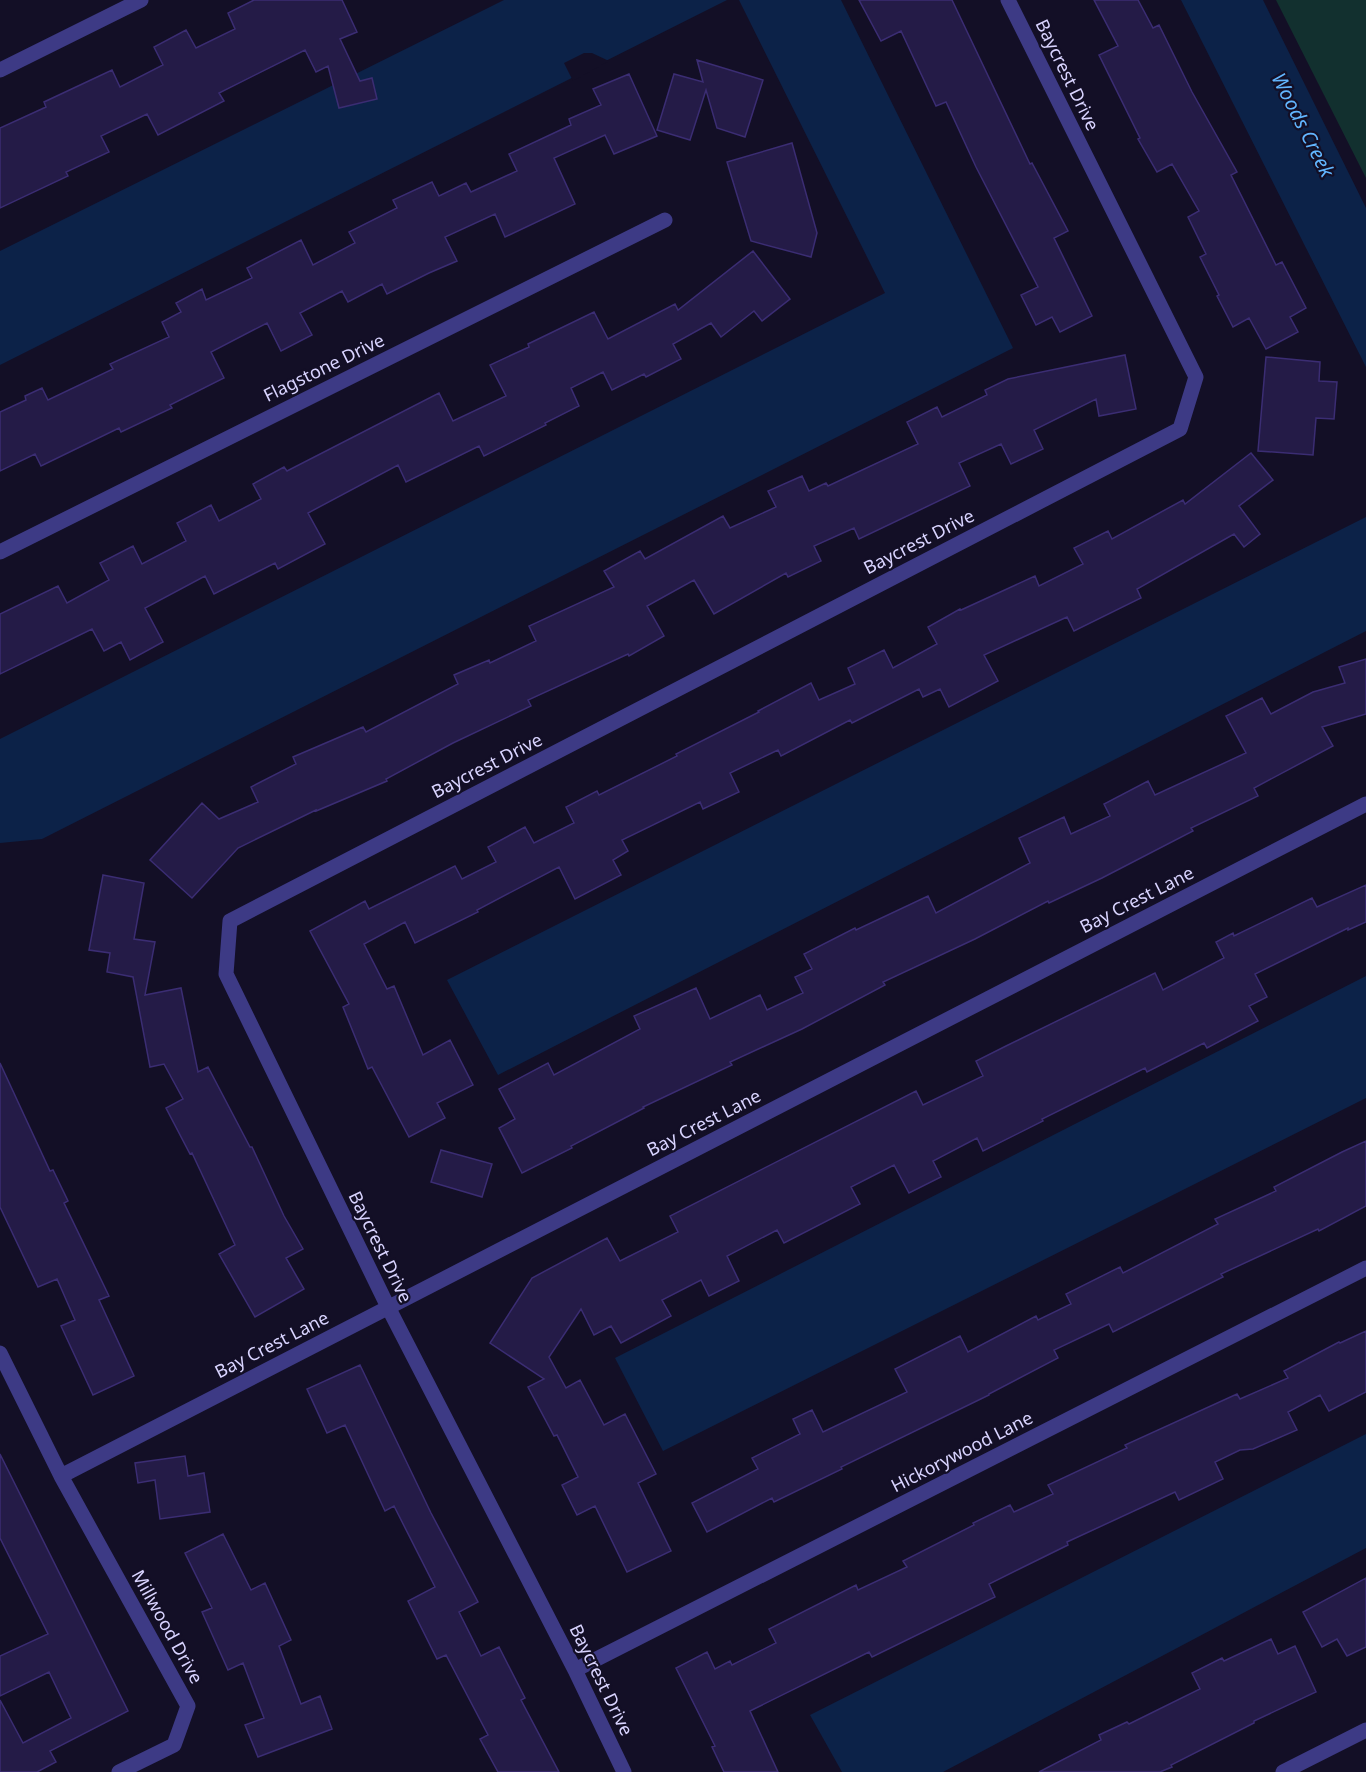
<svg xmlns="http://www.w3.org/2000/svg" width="1366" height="1772" font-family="'Noto Sans',sans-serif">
<rect width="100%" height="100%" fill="#130f26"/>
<path fill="#12302f" d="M 1276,0 L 1366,0 L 1366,178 Z"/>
<path fill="#0c2248" d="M 504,0 L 727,0 L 0,365 L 0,251 Z
M 739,0 L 841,0 L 1013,348 L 42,839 L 0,843 L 0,739 L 885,293 Z
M 1181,0 L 1263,0 L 1366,208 L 1366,367 Z
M 1366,517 L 1366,631 L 498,1075 L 447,980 Z
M 1366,976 L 1366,1098 L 663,1451 L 615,1358 Z
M 1366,1434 L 1366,1548 L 943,1772 L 842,1772 L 810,1715 Z"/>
<path fill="#130f26" d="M 584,53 L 592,53 L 609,61 L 573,81 L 564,63 Z"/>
<path fill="#241b47" stroke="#3b2d73" stroke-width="1.5" d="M 254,0 L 342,0 L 357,32 L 340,39 L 360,81 L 372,78 L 377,99 L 339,108 L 328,66 L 316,72 L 305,50 L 219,93 L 224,101 L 158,135 L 147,114 L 101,136 L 109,152 L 66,172 L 68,176 L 0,208 L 0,128 L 46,107 L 44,102 L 112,70 L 120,87 L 163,65 L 154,47 L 186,30 L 196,48 L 235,29 L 228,13 Z
M 859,0 L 952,0 L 1030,164 L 1032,163 L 1068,231 L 1054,238 L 1092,316 L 1060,332 L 1052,317 L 1036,325 L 1021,295 L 1038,287 L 976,167 L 946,102 L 936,106 L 901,31 L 881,41 Z
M 1094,0 L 1138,0 L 1153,28 L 1159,25 L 1192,92 L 1237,172 L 1231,175 L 1276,265 L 1282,262 L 1306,308 L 1290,317 L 1298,332 L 1266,349 L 1249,318 L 1233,327 L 1217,296 L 1219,295 L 1200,257 L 1206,254 L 1188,217 L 1199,211 L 1172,164 L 1157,172 L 1138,139 L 1140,138 L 1099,55 L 1118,46 Z
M 697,60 L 763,80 L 745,137 L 717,128 L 706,90 L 690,140 L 657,130 L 674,74 L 703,82 Z
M 629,74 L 657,136 L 614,154 L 605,135 L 554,158 L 575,204 L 505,237 L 495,214 L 445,237 L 457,261 L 429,273 L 387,294 L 382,284 L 348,302 L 342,291 L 300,313 L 312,335 L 281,351 L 267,323 L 211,352 L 224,378 L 170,405 L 172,408 L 121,432 L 119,428 L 41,466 L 35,454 L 0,471 L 0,412 L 26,400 L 25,396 L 42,388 L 48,400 L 113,369 L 110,364 L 169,337 L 162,322 L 181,312 L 176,303 L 202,289 L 206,300 L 252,278 L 247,268 L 301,240 L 313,265 L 355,243 L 349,232 L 397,208 L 393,200 L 432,182 L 439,196 L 466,183 L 471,192 L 517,171 L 509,154 L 571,125 L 569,119 L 601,105 L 593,89 Z
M 792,143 L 817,233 L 811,257 L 751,241 L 727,162 Z
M 753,251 L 790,299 L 762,321 L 754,311 L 721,337 L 711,323 L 673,344 L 681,359 L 646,377 L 644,374 L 612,390 L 603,372 L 571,388 L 579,406 L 545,423 L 546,425 L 484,456 L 479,446 L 406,482 L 398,465 L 308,513 L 325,544 L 278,569 L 275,563 L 214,594 L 205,576 L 145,608 L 163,642 L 130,660 L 121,642 L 104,651 L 92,629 L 0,674 L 0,614 L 58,586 L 67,603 L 109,580 L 100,563 L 133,546 L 142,564 L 186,541 L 177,523 L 211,505 L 219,521 L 261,499 L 253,484 L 284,467 L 287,471 L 439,393 L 453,421 L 506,396 L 490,365 L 529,347 L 528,344 L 594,312 L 608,339 L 675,304 L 678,310 Z
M 1125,355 L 1136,409 L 1099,416 L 1096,399 L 1034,430 L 1043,449 L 1011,464 L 1001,444 L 959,463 L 970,486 L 859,539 L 854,528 L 814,546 L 821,561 L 788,577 L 786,573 L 714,614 L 694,580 L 647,606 L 664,636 L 629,656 L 628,654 L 528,700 L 531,706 L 453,743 L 386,779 L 387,781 L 316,811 L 316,810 L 238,848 L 192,898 L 150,860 L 202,803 L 219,819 L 258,802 L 251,787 L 296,764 L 293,757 L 363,727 L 366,732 L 458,684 L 454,675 L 489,660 L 490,663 L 536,641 L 529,626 L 614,587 L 604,571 L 640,551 L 645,559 L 723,516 L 730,528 L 776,507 L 768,491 L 802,476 L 809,491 L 826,483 L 828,486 L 918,444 L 907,422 L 937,407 L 942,417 L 987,395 L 985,390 L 1008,379 Z
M 1266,357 L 1320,362 L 1319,381 L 1337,382 L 1334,419 L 1316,418 L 1313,455 L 1258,451 Z
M 1251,453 L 1273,480 L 1239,506 L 1260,534 L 1244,547 L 1234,534 L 1137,589 L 1141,598 L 1074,631 L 1067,617 L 984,655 L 998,681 L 949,707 L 940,689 L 923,697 L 919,689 L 852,723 L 850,720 L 781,756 L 778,750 L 730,773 L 739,792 L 703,809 L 700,802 L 622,840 L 628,851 L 613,860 L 621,875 L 575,899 L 559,867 L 477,910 L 478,912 L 415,943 L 405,922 L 364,944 L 387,989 L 394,986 L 423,1055 L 450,1040 L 473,1085 L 437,1103 L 445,1118 L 409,1137 L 372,1067 L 368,1069 L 343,1007 L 349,1004 L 310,931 L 365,901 L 369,909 L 455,866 L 462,879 L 496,862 L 488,847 L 525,827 L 534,843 L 574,823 L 566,807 L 597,791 L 599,795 L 677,756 L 676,754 L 759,712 L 758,711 L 811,683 L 819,700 L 855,684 L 848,668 L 884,650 L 893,668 L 937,644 L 928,627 L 960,609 L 961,610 L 1035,576 L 1039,586 L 1083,564 L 1074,548 L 1108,531 L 1112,539 L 1183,500 L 1185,504 Z
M 1366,659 L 1366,714 L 1322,727 L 1333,746 L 1254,788 L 1258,796 L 1191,828 L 1193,831 L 1102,878 L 1049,903 L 1048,901 L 975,939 L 883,982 L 885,985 L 802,1029 L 730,1062 L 732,1065 L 643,1107 L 644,1108 L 571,1146 L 572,1148 L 522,1173 L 499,1128 L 515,1119 L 499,1089 L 548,1063 L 554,1075 L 640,1029 L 634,1016 L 696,988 L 710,1019 L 760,995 L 767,1010 L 803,993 L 795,977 L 812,969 L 804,954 L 855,928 L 856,930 L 928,896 L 936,913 L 1030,863 L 1019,838 L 1064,817 L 1071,834 L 1110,816 L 1104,804 L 1148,781 L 1155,795 L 1246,753 L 1226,716 L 1262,698 L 1271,714 L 1313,692 L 1345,683 L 1339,667 Z
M 103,875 L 144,883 L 134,939 L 155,942 L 145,995 L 181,988 L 198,1072 L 208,1067 L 250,1147 L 252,1147 L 284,1216 L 303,1249 L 286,1258 L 304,1289 L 255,1317 L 219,1254 L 235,1245 L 192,1153 L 190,1154 L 166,1108 L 183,1099 L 164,1064 L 150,1067 L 133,977 L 107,972 L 110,953 L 89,950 Z
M 1366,885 L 1366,922 L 1348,930 L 1348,928 L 1255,974 L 1267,997 L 1249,1006 L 1258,1021 L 1207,1048 L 1204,1043 L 1147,1072 L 1145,1068 L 1042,1119 L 1043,1121 L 983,1151 L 977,1138 L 933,1161 L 941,1177 L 909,1193 L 894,1165 L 851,1187 L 860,1204 L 784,1243 L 777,1230 L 727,1256 L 739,1281 L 709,1296 L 701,1280 L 662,1300 L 671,1316 L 621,1343 L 611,1326 L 594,1335 L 581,1309 L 549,1357 L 566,1388 L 580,1380 L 604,1425 L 625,1414 L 656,1474 L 638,1483 L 671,1551 L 627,1572 L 595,1506 L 577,1515 L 562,1485 L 578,1477 L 557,1435 L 554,1436 L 528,1387 L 544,1379 L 490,1343 L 532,1278 L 607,1238 L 620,1261 L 678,1232 L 670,1216 L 916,1091 L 923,1105 L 983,1076 L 976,1061 L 1006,1046 L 1155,973 L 1163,990 L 1224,958 L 1216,942 L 1233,933 L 1234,936 L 1312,898 L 1317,907 Z
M 0,1063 L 50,1171 L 53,1170 L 68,1201 L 64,1203 L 109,1296 L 99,1300 L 134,1376 L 93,1395 L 61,1326 L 75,1320 L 57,1279 L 38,1287 L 0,1207 Z
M 1366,1141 L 1366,1206 L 1319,1231 L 1318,1229 L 1221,1274 L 1223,1277 L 1113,1332 L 1109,1324 L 1054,1350 L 1058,1358 L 989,1394 L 989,1395 L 841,1467 L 842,1469 L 774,1502 L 772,1498 L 707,1532 L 692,1503 L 758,1469 L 752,1458 L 800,1434 L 793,1419 L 812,1410 L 823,1432 L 907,1392 L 895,1369 L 960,1336 L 968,1352 L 1036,1316 L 1038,1320 L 1071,1304 L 1066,1294 L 1120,1267 L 1123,1273 L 1218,1224 L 1215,1219 L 1276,1191 L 1274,1187 L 1342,1152 Z
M 441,1150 L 492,1164 L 482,1197 L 431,1182 Z
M 1366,1331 L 1366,1392 L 1329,1411 L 1320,1395 L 1288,1412 L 1297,1430 L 1253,1449 L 1240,1450 L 1215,1462 L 1223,1479 L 1179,1500 L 1175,1492 L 1067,1542 L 1068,1545 L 989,1584 L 995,1597 L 872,1657 L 869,1652 L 754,1709 L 750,1711 L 778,1772 L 724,1772 L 712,1747 L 715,1746 L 676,1668 L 707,1652 L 715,1669 L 730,1661 L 732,1665 L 776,1643 L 769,1629 L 856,1585 L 858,1590 L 907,1567 L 903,1561 L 974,1525 L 973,1523 L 1010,1505 L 1014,1512 L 1053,1494 L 1048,1485 L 1127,1448 L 1125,1445 L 1237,1394 L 1240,1399 L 1288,1378 L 1284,1371 L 1339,1342 L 1340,1343 Z
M 360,1365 L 431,1513 L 478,1602 L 459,1612 L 481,1656 L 499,1647 L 525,1698 L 521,1700 L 559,1772 L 498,1772 L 480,1739 L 488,1735 L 446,1655 L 437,1659 L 408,1601 L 435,1587 L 394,1506 L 385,1511 L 345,1425 L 327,1433 L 307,1389 Z
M 0,1454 L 128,1711 L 50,1751 L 56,1762 L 37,1772 L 0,1772 L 0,1700 L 23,1743 L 71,1718 L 49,1672 L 0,1696 L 0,1656 L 48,1634 L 0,1538 Z
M 185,1456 L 188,1476 L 204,1473 L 210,1512 L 160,1519 L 155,1480 L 138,1483 L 135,1463 Z
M 223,1534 L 251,1590 L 265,1583 L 291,1640 L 279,1646 L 301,1704 L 320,1696 L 332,1729 L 258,1757 L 245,1725 L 264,1718 L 243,1663 L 228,1670 L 202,1612 L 212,1608 L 185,1553 Z
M 1366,1578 L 1366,1647 L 1347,1656 L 1337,1639 L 1322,1647 L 1303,1612 Z
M 1271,1639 L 1278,1654 L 1295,1646 L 1316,1692 L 1254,1721 L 1254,1723 L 1171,1765 L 1172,1767 L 1160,1772 L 1039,1772 L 1101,1740 L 1099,1735 L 1127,1722 L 1129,1724 L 1200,1689 L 1192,1673 L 1222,1658 L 1224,1661 Z"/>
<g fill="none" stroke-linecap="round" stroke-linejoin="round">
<path stroke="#3d3a85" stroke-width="15" d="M 0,70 L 141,0
M 0,552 L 665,220
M 0,1353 L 61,1476 L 188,1706 L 174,1745 L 119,1772
M 61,1476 L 1366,804
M 575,1670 L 1366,1268
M 624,1772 L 575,1670 L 388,1307 L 226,974 L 230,921 L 1180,429 L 1196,377 L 1008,0
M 1283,1772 L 1366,1730"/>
</g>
<g text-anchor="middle" stroke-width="4.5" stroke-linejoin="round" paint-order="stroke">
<g font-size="18" fill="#d9d4ff" stroke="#130f26">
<text transform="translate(1067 75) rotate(64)" y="6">Baycrest Drive</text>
<text transform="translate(324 368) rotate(-26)" y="6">Flagstone Drive</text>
<text transform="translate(919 542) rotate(-27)" y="6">Baycrest Drive</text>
<text transform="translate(487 766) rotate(-27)" y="6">Baycrest Drive</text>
<text transform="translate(1137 900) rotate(-27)" y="6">Bay Crest Lane</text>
<text transform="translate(704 1123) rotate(-27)" y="6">Bay Crest Lane</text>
<text transform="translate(380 1247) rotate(64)" y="6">Baycrest Drive</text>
<text transform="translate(272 1345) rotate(-27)" y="6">Bay Crest Lane</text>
<text transform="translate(962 1452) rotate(-27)" y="6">Hickorywood Lane</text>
<text transform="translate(167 1627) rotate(61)" y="6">Millwood Drive</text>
<text transform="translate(601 1680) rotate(64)" y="6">Baycrest Drive</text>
</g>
<g font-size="20" font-style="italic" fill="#62b6ff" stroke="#130f26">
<text transform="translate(1303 125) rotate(63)" y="7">Woods Creek</text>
</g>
</g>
</svg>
